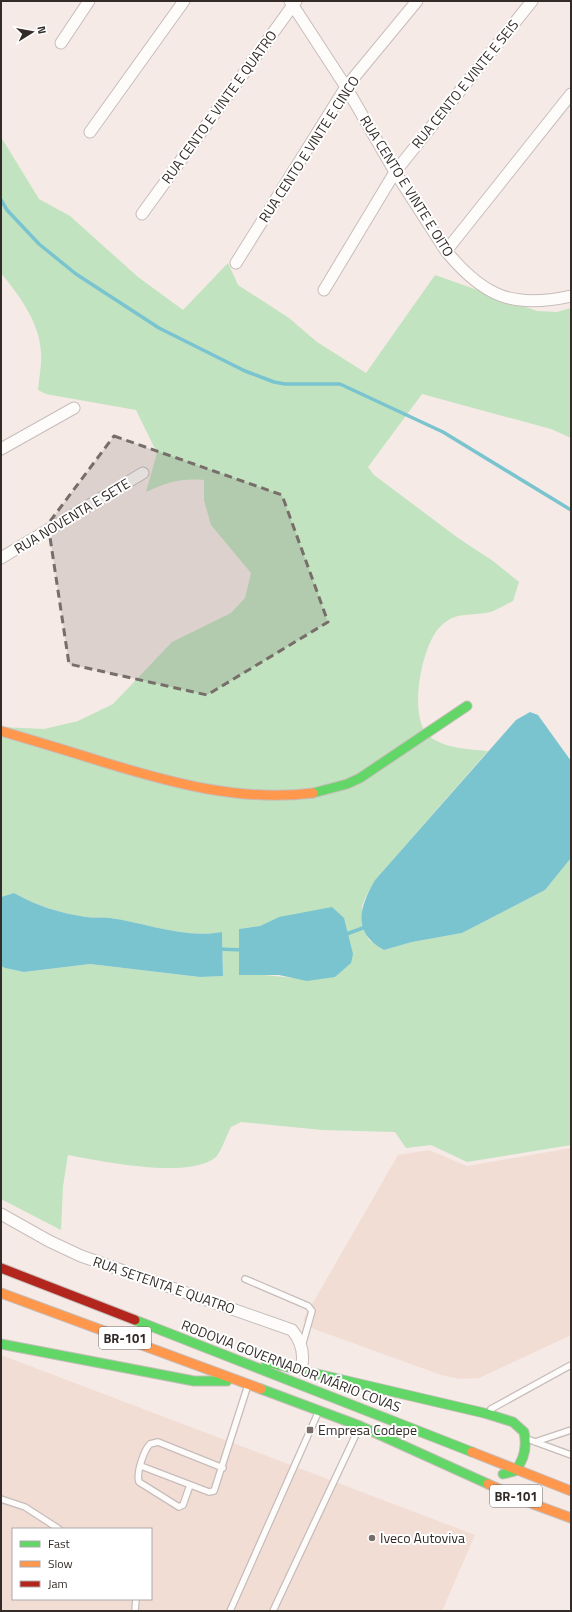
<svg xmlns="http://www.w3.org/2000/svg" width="572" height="1612" font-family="'Titillium Web',sans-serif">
<rect width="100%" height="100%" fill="#f5eae5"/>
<path fill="#f2ddd5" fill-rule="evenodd" d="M 571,1148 L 571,1335 L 479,1378 L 459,1379 L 441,1375 L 314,1329 L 303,1320 L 398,1155 L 429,1150 L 467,1166 Z
M 1,1355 L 475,1535 L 442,1611 L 1,1611 ZM 13,1529 L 151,1529 L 151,1599 L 13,1599 Z"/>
<path fill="#c1e3c0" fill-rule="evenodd" d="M 1,137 L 39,199 L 70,216 L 138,277 L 183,310 L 228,263 L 238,285 L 289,318 L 317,342 L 366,373 L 435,275 L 537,311 L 557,312 L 571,308 L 571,438 L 551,429 L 422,394 L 368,467 L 374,475 L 458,538 L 493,561 L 519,582 L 513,601 C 504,605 494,612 485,613 C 468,616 456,612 442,625 C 422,641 407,718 429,736 C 445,749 469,749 488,751 L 375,880 L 365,898 L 362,906 L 363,927 L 369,940 L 384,950 L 412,942 L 462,933 L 545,890 L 571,858 L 571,1145 L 467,1162 L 431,1145 L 406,1148 L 395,1132 L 322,1130 L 241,1122 L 231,1127 C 227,1134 221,1152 216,1157 C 189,1180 101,1161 68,1155 L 63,1186 L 61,1230 L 1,1199 L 1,966 L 5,968 L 25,972 L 90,964 L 200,977 L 223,976 L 222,932 C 184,939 147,923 110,918 C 102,917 94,918 86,917 C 60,913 37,906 14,893 L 1,897 L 1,727 L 44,729 L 78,721 L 113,704 L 172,642 L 231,613 L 245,598 L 251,573 L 211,525 L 204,500 L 204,480 C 180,478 168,482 146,492 L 157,453 L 136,410 L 46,394 L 38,390 C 39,378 42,365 41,353 C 40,323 19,295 1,273 ZM 279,917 L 304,979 L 264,975 L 239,929 L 260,926 Z"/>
<path fill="#7ac4cf" d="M 530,712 L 538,715 L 571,761 L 571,858 L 545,890 L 462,933 L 412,942 L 384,950 C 351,932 360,906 375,880 L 516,720 Z
M 14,893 C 37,906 60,913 86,917 C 94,918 102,917 110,918 C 147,923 184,939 222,932 L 223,976 L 200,977 L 90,964 L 24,972 L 5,968 L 1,966 L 1,897 Z
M 332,907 L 344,918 L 353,954 L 351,963 L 335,977 L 307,981 L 279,975 L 239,975 L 239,929 L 260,926 L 279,917 Z"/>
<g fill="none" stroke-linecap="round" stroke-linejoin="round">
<path stroke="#7ac4cf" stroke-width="3.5" d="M 1,200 L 7,210 L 39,244 L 76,274 L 159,328 L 245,371 L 274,382 L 285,384 L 340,384 L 443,432 L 571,510
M 344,935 L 368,926
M 219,949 L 243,950"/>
<g stroke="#c6bdba" stroke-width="8">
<path id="lane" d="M 245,1279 L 308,1306 L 312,1311 L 302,1346
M 491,1409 L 571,1365
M 530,1440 L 571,1455
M 535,1442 L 571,1430
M 141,1466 L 209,1492 L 214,1491 L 247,1388
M 190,1485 L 183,1505 L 179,1507 L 139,1482 C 136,1473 144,1450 150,1444 L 158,1442 L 223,1468
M 1,1499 L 25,1507 L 59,1529
M 135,1611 L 136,1599
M 230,1611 L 317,1415
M 273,1611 L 358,1430"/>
</g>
<g stroke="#c6bdba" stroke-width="13">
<path id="street" d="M 290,1 L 346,87 L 395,172 L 446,251 C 484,297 513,309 571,296
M 61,43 L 89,1
M 90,132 L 184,1
M 142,214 L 296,1
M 446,251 L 571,94
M 236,263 L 346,87 L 417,1
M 324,290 L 395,172 L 532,1
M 1,449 L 74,408
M 1,558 L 143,473
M 1,1214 L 49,1241 L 81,1256 L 292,1330 C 302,1342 305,1354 301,1369"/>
</g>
<g stroke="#c6bdba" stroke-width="11">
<path id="fast" d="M 313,793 L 347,784 L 360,778 L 467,706
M 135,1320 L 472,1452
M 1,1344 L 194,1381 L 227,1381
M 266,1362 L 484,1413 L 513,1422 L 524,1432 C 527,1446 524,1460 515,1471 L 503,1474
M 261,1389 L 360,1426 L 488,1484"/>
</g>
<g stroke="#c6bdba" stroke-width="11">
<path id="slow" d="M 1,731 C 35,741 69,751 103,762 C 172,783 240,802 313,793
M 1,1293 L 261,1389
M 472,1452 L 571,1491
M 488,1484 L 533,1504 L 571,1518"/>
</g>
<g stroke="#c6bdba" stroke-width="11">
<path id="jam" d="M 1,1268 L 135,1320"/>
</g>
<use href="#lane" stroke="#fefcfb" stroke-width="5.5"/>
<use href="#street" stroke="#fefcfb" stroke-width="11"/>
<use href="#fast" stroke="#63d668" stroke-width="9"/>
<use href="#slow" stroke="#ff974d" stroke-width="9"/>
<use href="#jam" stroke="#b3261e" stroke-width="9"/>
</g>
<path fill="#776e6a" fill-opacity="0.2" stroke="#776e6a" stroke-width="3" stroke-dasharray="8 5" stroke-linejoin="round" d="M 114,436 L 282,495 L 328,622 L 207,695 L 69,664 L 48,524 Z"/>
<g fill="#776e6a" stroke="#fff" stroke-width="1.5">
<rect x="306" y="1426" width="8" height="8" rx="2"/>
<circle cx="372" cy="1538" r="4"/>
</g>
<g text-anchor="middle" stroke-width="4" stroke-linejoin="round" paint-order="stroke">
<g fill="#fff" stroke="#706b68" stroke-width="1">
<rect x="99" y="1327" width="52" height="22" rx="3"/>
<rect x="490" y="1485" width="52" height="22" rx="3"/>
</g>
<g font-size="13" font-weight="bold" fill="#332b28">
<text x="125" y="1343">BR-101</text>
<text x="516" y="1501">BR-101</text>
</g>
<g font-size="14" fill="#332b28" stroke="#fff">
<text transform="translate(465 84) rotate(-51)" y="5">RUA CENTO E VINTE E SEIS</text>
<text transform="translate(219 107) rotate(-54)" y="5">RUA CENTO E VINTE E QUATRO</text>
<text transform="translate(309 149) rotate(-57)" y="5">RUA CENTO E VINTE E CINCO</text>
<text transform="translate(407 186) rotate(58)" y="5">RUA CENTO E VINTE E OITO</text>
<text transform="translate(72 516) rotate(-31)" y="5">RUA NOVENTA E SETE</text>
<text transform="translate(164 1285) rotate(19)" y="5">RUA SETENTA E QUATRO</text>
<text transform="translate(291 1366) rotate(21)" y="5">RODOVIA GOVERNADOR MÁRIO COVAS</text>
</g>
<g font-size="14" fill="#332b28" stroke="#fff" text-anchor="start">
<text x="318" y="1435">Empresa Codepe</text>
<text x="380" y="1543">Iveco Autoviva</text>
</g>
</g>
<rect width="572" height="1612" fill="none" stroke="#332b28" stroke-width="4"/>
<rect x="12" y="1528" width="140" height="72" fill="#ffffff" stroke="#adaaa9"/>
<rect x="20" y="1541" width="20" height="6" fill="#63d668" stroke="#adaaa9"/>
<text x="48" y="1548" font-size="12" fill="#332b28">Fast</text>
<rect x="20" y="1561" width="20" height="6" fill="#ff974d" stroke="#adaaa9"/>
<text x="48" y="1568" font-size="12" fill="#332b28">Slow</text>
<rect x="20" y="1581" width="20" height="6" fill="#b3261e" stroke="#adaaa9"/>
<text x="48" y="1588" font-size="12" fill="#332b28">Jam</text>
<g transform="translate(32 32) rotate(79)" stroke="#ffffff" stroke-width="3" paint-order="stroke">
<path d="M0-3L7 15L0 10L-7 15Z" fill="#332b28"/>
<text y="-6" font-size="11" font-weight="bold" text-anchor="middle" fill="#332b28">N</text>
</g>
</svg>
